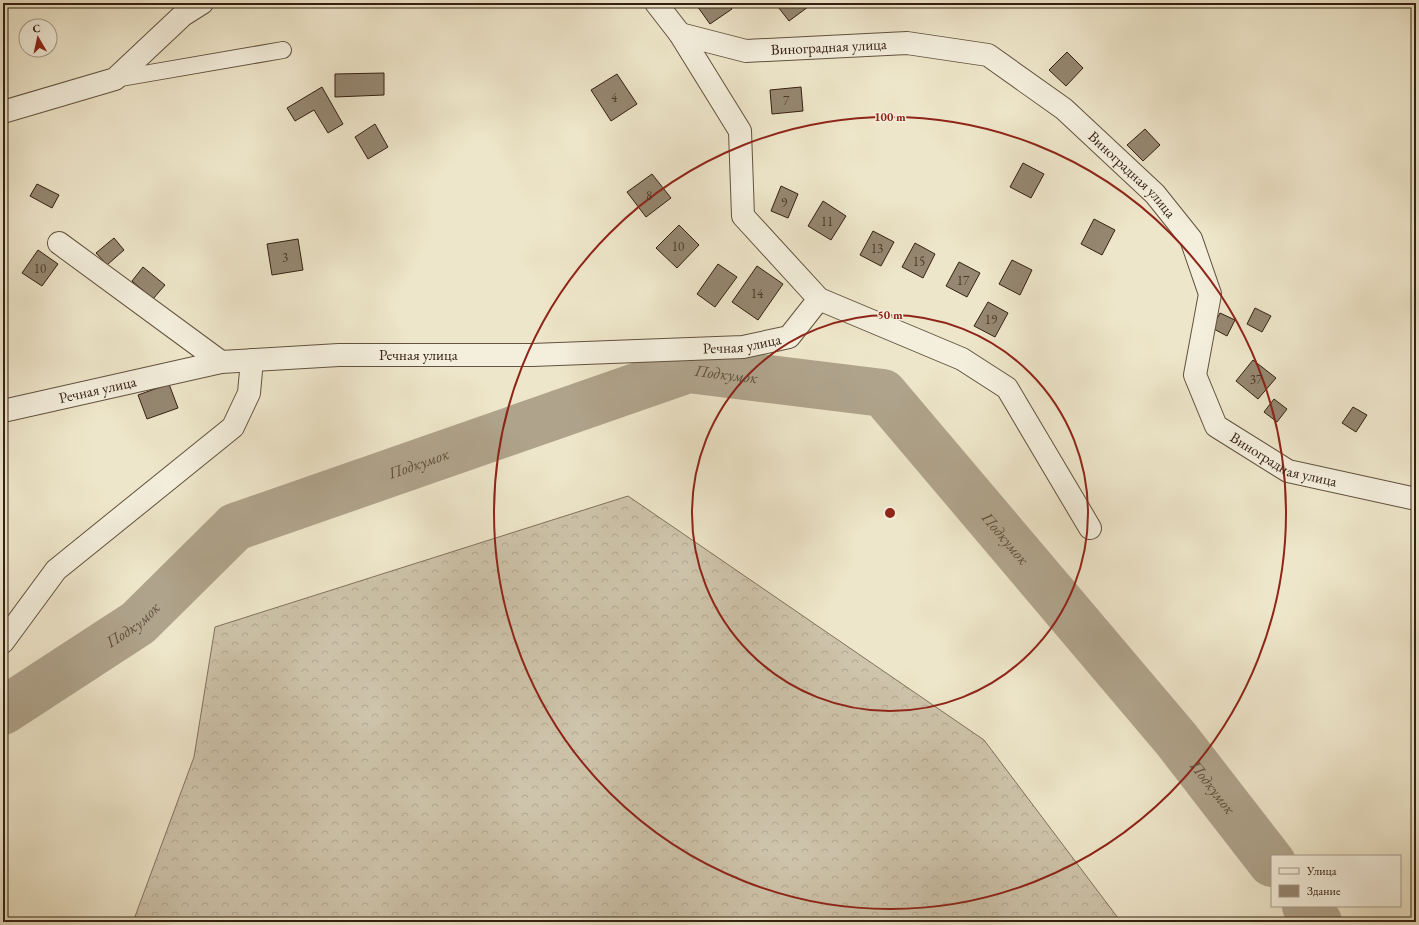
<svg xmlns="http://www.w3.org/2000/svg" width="1419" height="925" font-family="'EB Garamond',serif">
<defs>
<pattern id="forest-crowns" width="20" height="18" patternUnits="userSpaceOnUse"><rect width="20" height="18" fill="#cec4ab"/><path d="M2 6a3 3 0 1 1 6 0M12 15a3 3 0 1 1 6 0" fill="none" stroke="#b2a892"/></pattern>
</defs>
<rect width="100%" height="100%" fill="#eee6ca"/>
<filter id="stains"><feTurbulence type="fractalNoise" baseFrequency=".005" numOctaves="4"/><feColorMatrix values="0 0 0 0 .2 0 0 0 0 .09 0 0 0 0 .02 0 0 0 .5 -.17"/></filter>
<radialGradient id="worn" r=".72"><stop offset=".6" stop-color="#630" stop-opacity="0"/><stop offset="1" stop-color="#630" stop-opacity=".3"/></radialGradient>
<path fill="url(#forest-crowns)" stroke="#81725e" d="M 628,496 L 984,740 L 1121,922 L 133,922 L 194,757 L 215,627 Z"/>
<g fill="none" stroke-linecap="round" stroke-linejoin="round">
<g stroke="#afa38b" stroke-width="48">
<path id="s1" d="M 3,711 L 138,623 L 235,527 L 688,369 L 883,393 L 1176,739 L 1272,863"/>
<path d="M 1306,906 L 1318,922"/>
</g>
</g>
<path fill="#958771" stroke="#342011" d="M 695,3 L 727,3 L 732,9 L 710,24 Z
M 775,3 L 811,3 L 812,4 L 789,21 Z
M 1067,52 L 1083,68 L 1066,86 L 1049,70 Z
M 384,73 L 384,95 L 335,97 L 335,74 Z
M 617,74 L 637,104 L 611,121 L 591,90 Z
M 322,87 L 343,124 L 328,133 L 314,110 L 295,121 L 287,108 Z
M 801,87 L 803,111 L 772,114 L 770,90 Z
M 375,124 L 388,147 L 368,159 L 355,137 Z
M 1145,129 L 1160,145 L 1143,161 L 1127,145 Z
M 1023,163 L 1044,174 L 1031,198 L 1010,187 Z
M 652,174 L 671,198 L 646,217 L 627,192 Z
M 37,184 L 59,195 L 52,208 L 30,196 Z
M 781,186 L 798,194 L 788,218 L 771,211 Z
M 823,201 L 846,216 L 831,240 L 808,226 Z
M 1094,219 L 1115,230 L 1102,255 L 1081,244 Z
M 679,225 L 699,245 L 677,268 L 656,248 Z
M 873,231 L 894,242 L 881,266 L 860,255 Z
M 114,238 L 124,250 L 107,265 L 96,253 Z
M 298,239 L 303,270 L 272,275 L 267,244 Z
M 915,243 L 935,254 L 923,278 L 902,267 Z
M 38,250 L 58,264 L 42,286 L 22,273 Z
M 1012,260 L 1032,270 L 1020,295 L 999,284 Z
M 959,262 L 980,273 L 967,297 L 946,286 Z
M 718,264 L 737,277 L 715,307 L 697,294 Z
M 757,266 L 783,284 L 758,320 L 732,302 Z
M 143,267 L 165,285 L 153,299 L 132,281 Z
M 988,302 L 1008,313 L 995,337 L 974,326 Z
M 1255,308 L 1271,316 L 1262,332 L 1247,324 Z
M 1220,313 L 1235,320 L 1227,336 L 1212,328 Z
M 1253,360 L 1276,378 L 1258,399 L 1236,381 Z
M 169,384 L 178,408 L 147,419 L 138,395 Z
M 1274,399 L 1287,409 L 1277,422 L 1264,412 Z
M 1353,407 L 1367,415 L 1356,432 L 1342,423 Z"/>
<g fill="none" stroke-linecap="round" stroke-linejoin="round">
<g stroke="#62523f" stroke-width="18">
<path id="lane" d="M 115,79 L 283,50"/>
</g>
<g stroke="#62523f" stroke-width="24">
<g id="street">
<path d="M 656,3 L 680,34 L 740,131 L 743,216 L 819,299 L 962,359 L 1007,388 L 1090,528"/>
<path id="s2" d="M 680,34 L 746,51 L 907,43 L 988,55 L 1064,109 L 1155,194 L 1191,239 L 1210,294 L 1195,375 L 1216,426 L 1288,471 L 1416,499"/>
<path d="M 3,112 L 115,79 L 183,15 L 202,3"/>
<path d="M 59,243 L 221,362"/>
<path id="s3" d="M 3,411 L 221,362 L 339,355 L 532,355 L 743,347 L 789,337 L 819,299"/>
<path d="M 3,642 L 56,570 L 233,427 L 249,393 L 252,360"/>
</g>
</g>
<use href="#lane" stroke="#f4efdd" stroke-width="16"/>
<use href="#street" stroke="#f4efdd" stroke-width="22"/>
</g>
<g fill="none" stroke="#8f2418" stroke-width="2">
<circle cx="890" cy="513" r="198"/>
<circle cx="890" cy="513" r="396"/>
</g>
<g text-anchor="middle" stroke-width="3" stroke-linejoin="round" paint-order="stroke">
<g font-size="13" fill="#4c3a29">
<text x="614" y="102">4</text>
<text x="786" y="105">7</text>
<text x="649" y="200">8</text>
<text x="784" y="207">9</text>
<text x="827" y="226">11</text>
<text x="678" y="251">10</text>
<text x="877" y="253">13</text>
<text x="285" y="262">3</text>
<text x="919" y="266">15</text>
<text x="40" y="273">10</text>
<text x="963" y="285">17</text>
<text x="757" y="298">14</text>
<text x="991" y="324">19</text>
<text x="1256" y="384">37</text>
</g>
<g font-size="15" fill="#342011" stroke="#f4efdd">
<text dy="5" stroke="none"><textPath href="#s2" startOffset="151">Виноградная улица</textPath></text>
<text dy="5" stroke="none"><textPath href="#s2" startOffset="499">Виноградная улица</textPath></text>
<text dy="5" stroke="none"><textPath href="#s3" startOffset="745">Речная улица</textPath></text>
<text dy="5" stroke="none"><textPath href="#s3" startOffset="421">Речная улица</textPath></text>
<text dy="5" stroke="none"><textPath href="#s3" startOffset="97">Речная улица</textPath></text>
<text dy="5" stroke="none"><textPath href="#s2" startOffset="859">Виноградная улица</textPath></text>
</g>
<g font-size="16" font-style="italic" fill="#5f4e3c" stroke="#f4efdd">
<text dy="6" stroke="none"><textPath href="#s1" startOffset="816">Подкумок</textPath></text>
<text dy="6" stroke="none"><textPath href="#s1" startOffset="492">Подкумок</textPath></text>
<text dy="6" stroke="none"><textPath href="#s1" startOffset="1164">Подкумок</textPath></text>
<text dy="6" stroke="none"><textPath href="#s1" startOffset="156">Подкумок</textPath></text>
<text dy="6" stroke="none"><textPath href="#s1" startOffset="1488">Подкумок</textPath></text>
</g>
</g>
<circle cx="890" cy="513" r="6" fill="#8f2418" stroke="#f4efdd" stroke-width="2"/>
<g font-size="12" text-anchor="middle" font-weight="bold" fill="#8f2418" stroke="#f4efdd" stroke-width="3" stroke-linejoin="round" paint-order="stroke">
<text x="890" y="121">100 m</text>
<text x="890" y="319">50 m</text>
</g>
<rect width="1419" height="925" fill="none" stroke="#eee6ca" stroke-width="16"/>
<rect x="4" y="4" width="1411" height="917" fill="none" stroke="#342011" stroke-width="2"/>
<rect x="8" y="8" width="1403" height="909" fill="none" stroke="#342011"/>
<rect x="1271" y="855" width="130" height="52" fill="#f4efdd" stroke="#a79c8b"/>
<rect x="1279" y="868" width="20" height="6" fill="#f4efdd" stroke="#a79c8b"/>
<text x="1307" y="875" font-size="12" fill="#342011">Улица</text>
<rect x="1279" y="885" width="20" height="12" fill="#958771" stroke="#a79c8b"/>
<text x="1307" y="895" font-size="12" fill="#342011">Здание</text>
<g transform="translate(38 38) rotate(351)"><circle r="19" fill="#f4efdd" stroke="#a79c8b"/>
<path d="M0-3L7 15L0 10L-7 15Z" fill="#8f2418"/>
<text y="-6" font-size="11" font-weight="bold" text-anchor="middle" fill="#342011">С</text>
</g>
<rect width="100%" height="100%" filter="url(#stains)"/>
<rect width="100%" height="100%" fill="url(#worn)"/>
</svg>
